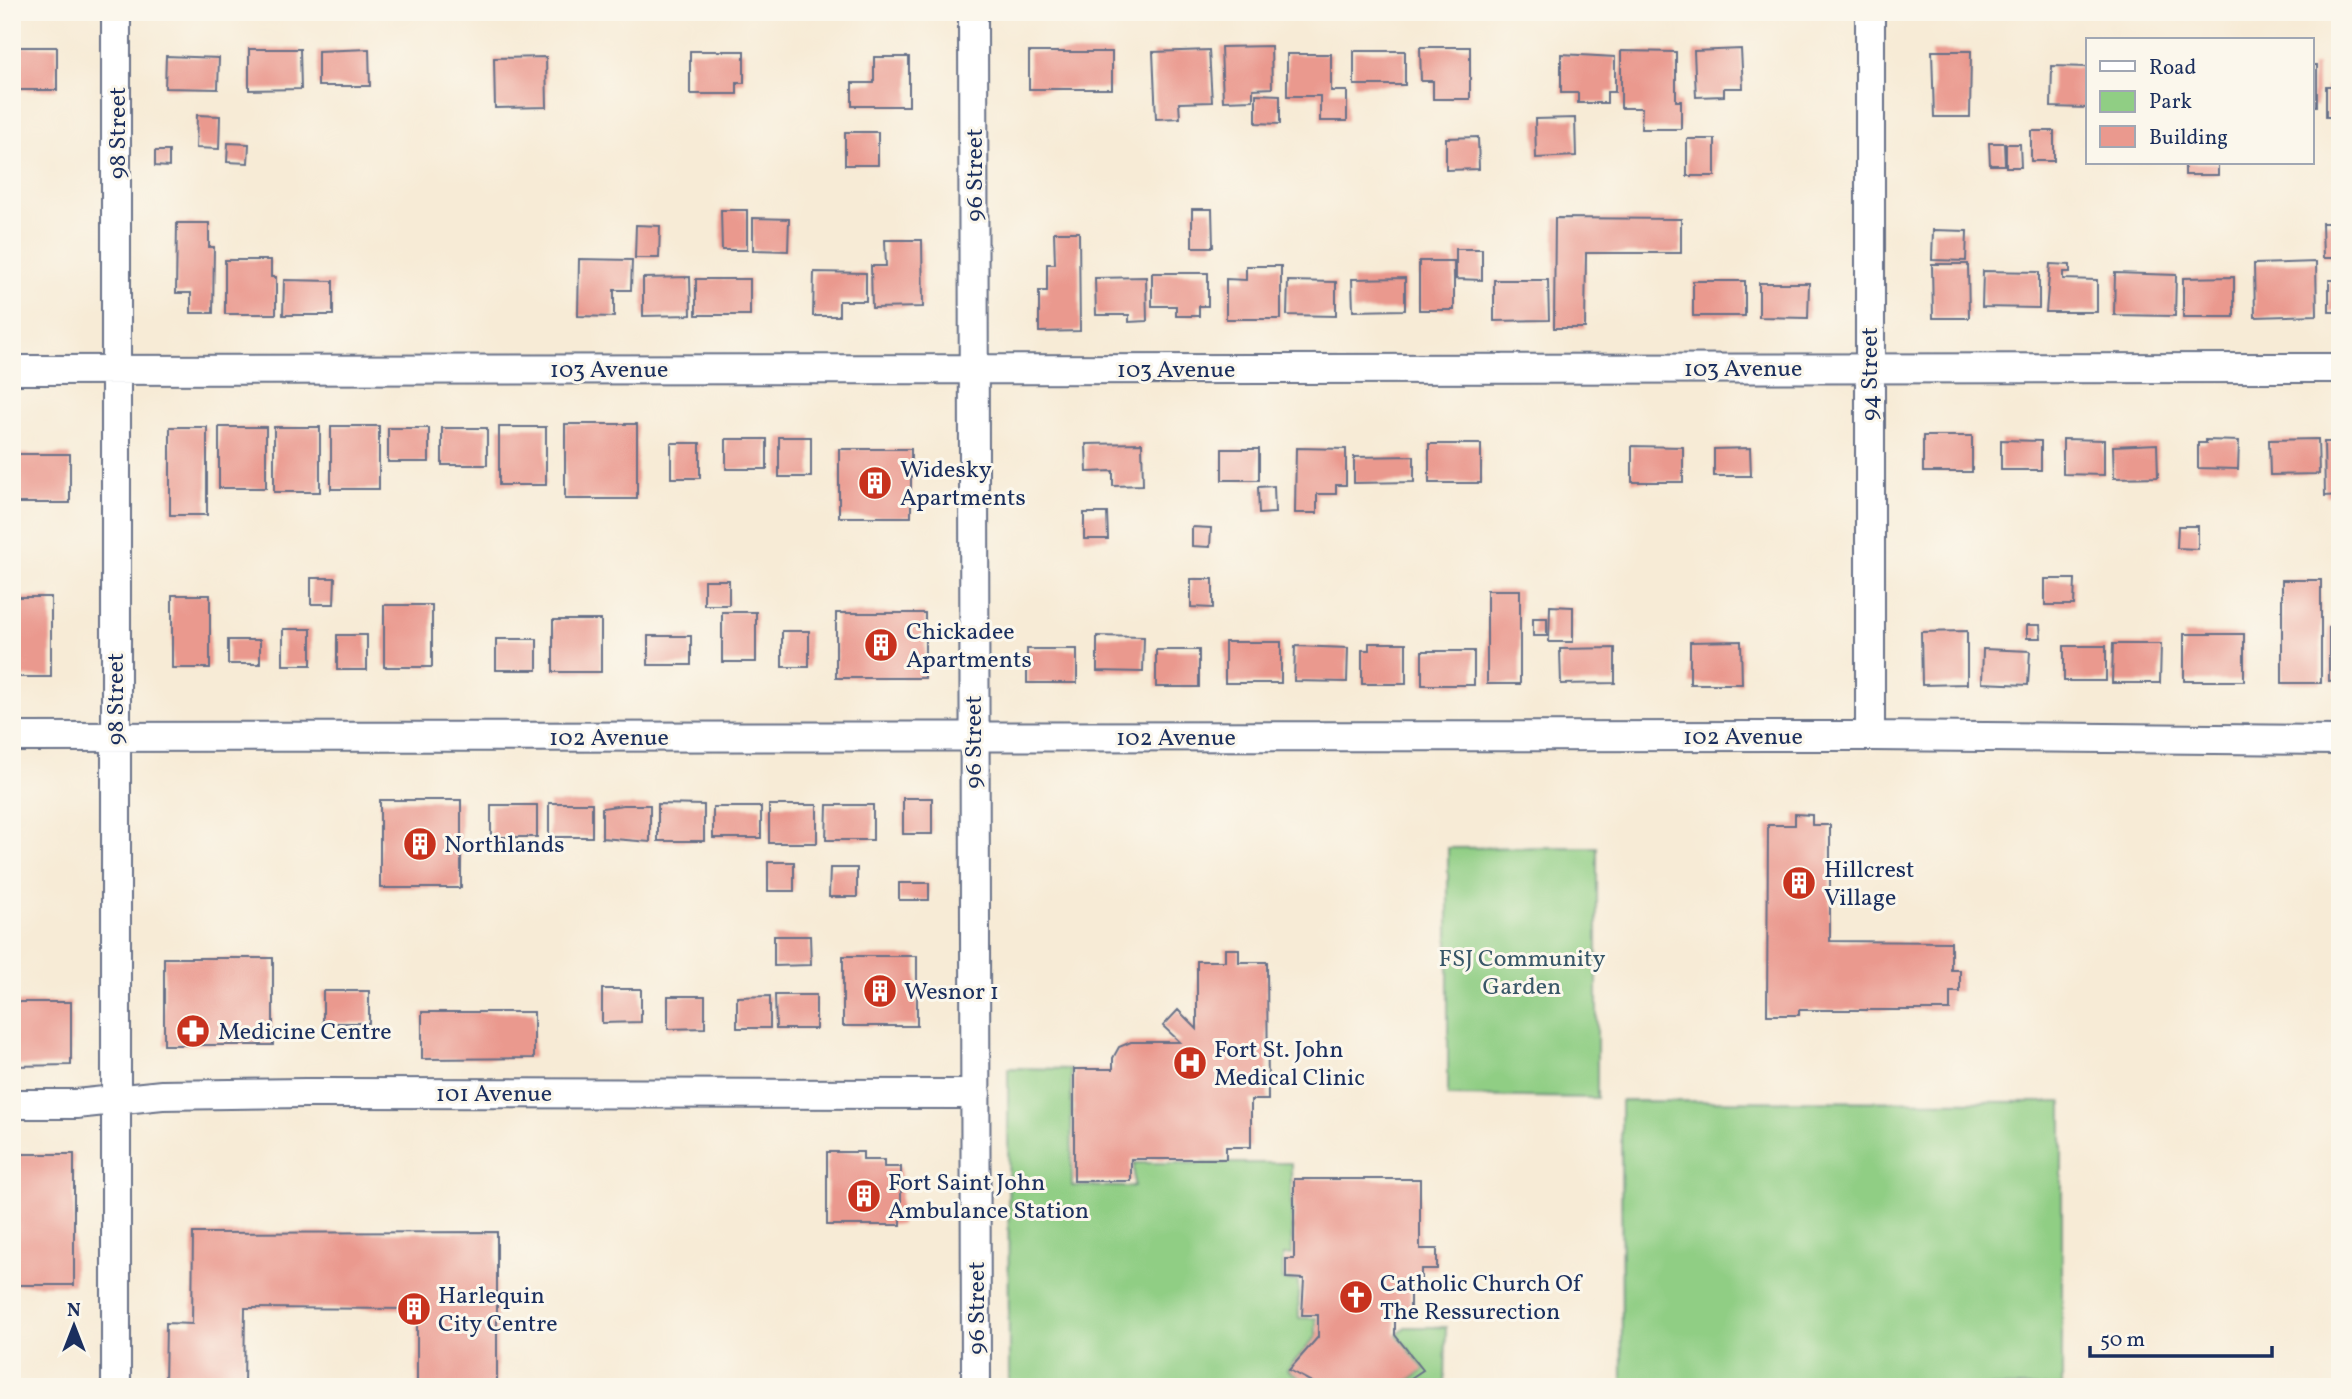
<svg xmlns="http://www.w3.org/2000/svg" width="2352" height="1399" font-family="Vollkorn,serif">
<rect width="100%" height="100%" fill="#fbf7ec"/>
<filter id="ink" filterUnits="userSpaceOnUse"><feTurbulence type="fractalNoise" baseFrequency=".0143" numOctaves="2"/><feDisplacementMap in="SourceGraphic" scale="14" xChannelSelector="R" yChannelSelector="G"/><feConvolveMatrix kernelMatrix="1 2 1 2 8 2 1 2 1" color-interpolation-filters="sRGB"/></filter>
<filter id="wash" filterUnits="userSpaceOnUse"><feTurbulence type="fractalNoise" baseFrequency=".00686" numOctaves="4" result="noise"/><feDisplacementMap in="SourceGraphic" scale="28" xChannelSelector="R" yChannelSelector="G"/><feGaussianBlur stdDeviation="1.57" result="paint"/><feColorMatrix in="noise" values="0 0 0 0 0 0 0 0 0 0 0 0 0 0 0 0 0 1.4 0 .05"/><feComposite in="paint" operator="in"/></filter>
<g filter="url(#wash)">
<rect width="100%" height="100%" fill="#f7ebd6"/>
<path fill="#90ce84" stroke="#567e71" stroke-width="2" d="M 1597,847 L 1597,1098 L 1448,1096 L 1448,848 Z
M 1008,1068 L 1071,1069 L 1072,1186 L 1134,1187 L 1134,1163 L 1291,1163 L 1292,1255 L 1283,1255 L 1283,1280 L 1298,1281 L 1299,1318 L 1316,1318 L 1316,1337 L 1287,1370 L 1316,1387 L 1009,1387 Z
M 1621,1101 L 2062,1102 L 2062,1387 L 1622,1387 Z
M 1405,1327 L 1446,1327 L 1445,1387 L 1398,1387 L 1425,1370 L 1397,1335 Z"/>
<g id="blocks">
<path fill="#ea998e" d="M 1271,46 L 1272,88 L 1253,89 L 1253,100 L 1223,101 L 1221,47 Z
M 12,47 L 57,47 L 57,90 L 12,90 Z
M 1420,47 L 1470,47 L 1470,99 L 1433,99 L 1433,81 L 1421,81 Z
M 249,49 L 300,49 L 301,89 L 249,90 Z
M 369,49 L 370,86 L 318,86 L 318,51 Z
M 1741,49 L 1743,88 L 1724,88 L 1724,96 L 1696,97 L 1694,51 Z
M 1209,50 L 1212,102 L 1179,103 L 1180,118 L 1156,119 L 1153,52 Z
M 690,51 L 744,51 L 744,83 L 737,83 L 737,94 L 690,94 Z
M 1354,51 L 1405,51 L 1405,85 L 1354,85 Z
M 1621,51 L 1676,52 L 1676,101 L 1681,101 L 1681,129 L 1641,129 L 1642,108 L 1621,108 Z
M 1932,51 L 1971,51 L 1970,117 L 1934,117 Z
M 1029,52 L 1112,52 L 1112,89 L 1029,89 Z
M 1287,54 L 1331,54 L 1331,91 L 1347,91 L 1347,121 L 1320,121 L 1320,96 L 1287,96 Z
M 1561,54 L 1615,57 L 1615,92 L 1607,92 L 1607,103 L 1578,103 L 1578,93 L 1561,93 Z
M 166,56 L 219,58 L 218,89 L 165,88 Z
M 546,57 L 547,107 L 495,108 L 494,58 Z
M 874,57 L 909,57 L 909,106 L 852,106 L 852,83 L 874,83 Z
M 2312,65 L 2317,65 L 2317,106 L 2312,106 Z
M 2052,66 L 2088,67 L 2088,108 L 2051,107 Z
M 2326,86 L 2340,86 L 2340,117 L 2326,117 Z
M 1256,94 L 1280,95 L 1280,124 L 1256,123 Z
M 197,115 L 220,116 L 219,149 L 196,148 Z
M 1575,118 L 1576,156 L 1536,158 L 1535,119 Z
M 2031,131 L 2054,131 L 2054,161 L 2031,161 Z
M 845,132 L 878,132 L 878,165 L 845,165 Z
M 1478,137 L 1479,169 L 1446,170 L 1446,138 Z
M 1687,139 L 1715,139 L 1715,176 L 1687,176 Z
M 228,143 L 249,144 L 248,163 L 227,162 Z
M 1989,143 L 2004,143 L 2005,165 L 1990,165 Z
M 2006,144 L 2020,144 L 2021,167 L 2006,167 Z
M 155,151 L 169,151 L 169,167 L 155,166 Z
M 2185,163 L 2218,163 L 2218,175 L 2185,175 Z
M 1192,209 L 1212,209 L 1213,247 L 1192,247 Z
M 721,210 L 747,210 L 747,250 L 722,250 Z
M 753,218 L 789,219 L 788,251 L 753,250 Z
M 1555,218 L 1681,219 L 1681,253 L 1586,253 L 1585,328 L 1554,328 Z
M 177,223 L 209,223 L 209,247 L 214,247 L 213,313 L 191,313 L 191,293 L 176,293 Z
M 2322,223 L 2340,223 L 2340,258 L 2323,258 Z
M 636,225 L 660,226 L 659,258 L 635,258 Z
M 1933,230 L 1967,231 L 1966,261 L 1932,260 Z
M 1054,232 L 1079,232 L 1080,331 L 1039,332 L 1039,291 L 1047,291 L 1047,264 L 1055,264 Z
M 885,240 L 922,240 L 923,307 L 872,308 L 871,266 L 886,266 Z
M 1456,249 L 1482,249 L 1482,280 L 1456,279 Z
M 579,259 L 632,260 L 631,290 L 614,290 L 614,317 L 578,316 Z
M 225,260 L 271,260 L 271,277 L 276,277 L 276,314 L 225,314 Z
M 1419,261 L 1454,261 L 1454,310 L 1419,310 Z
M 2316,262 L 2317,315 L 2255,317 L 2254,264 Z
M 1932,264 L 1968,264 L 1969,318 L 1933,318 Z
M 2050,264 L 2070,265 L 2070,272 L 2063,272 L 2063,279 L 2097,280 L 2097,312 L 2046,312 Z
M 1246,266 L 1281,266 L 1281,319 L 1226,319 L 1226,279 L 1246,280 Z
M 1983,271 L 2039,272 L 2039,308 L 1982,307 Z
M 814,272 L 866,273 L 866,301 L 839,301 L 839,316 L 813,316 Z
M 1152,273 L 1208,273 L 1208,306 L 1199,306 L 1199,316 L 1176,316 L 1176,306 L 1152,306 Z
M 2115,273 L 2176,275 L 2175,316 L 2114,315 Z
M 690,277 L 691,315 L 643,316 L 643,278 Z
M 1146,277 L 1147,321 L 1129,322 L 1129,315 L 1096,315 L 1095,278 Z
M 2234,277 L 2234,317 L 2183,317 L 2183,278 Z
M 1405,278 L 1405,310 L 1353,311 L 1352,279 Z
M 696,279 L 750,279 L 750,315 L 696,315 Z
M 284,280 L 333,281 L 333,315 L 283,315 Z
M 1494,280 L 1548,280 L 1549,320 L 1494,321 Z
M 2329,280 L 2340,280 L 2340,312 L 2329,312 Z
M 1288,281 L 1336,282 L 1336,316 L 1287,315 Z
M 1693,281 L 1745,281 L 1745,316 L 1693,316 Z
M 1759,283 L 1809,283 L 1808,318 L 1759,317 Z
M 565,424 L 637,424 L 637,499 L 565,499 Z
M 331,426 L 379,426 L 379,489 L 331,489 Z
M 170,427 L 207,427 L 207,515 L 170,515 Z
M 219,427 L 266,427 L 266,488 L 219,488 Z
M 274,427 L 320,427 L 320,492 L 274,492 Z
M 499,427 L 546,427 L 546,485 L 499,485 Z
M 388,428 L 429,428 L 429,462 L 388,462 Z
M 442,428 L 487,428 L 487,465 L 442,465 Z
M 1923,436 L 1972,436 L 1972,472 L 1923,472 Z
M 779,437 L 811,437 L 811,477 L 779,477 Z
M 726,439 L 767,439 L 767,469 L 726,469 Z
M 2063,439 L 2104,440 L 2104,475 L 2063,474 Z
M 2318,439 L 2319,474 L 2270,475 L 2269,440 Z
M 2001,440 L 2041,441 L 2041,470 L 2001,470 Z
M 2206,440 L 2239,441 L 2238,469 L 2198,468 L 2198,443 L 2206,443 Z
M 2324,442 L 2340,442 L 2340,495 L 2325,496 Z
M 671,443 L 700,443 L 700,478 L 671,478 Z
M 1142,443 L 1143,485 L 1113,486 L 1113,471 L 1087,472 L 1086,444 Z
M 1429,444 L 1481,444 L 1481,483 L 1429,483 Z
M 2157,444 L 2158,477 L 2114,478 L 2113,446 Z
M 1632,446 L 1683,447 L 1683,482 L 1632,482 Z
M 1296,448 L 1346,449 L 1346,485 L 1336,485 L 1336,494 L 1317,494 L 1317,513 L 1295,513 Z
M 1750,448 L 1751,476 L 1714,476 L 1714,449 Z
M 839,449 L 911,449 L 911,517 L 839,517 Z
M 1222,449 L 1259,449 L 1259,480 L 1222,480 Z
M 12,454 L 70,454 L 70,503 L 12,503 Z
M 1414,456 L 1414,482 L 1354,483 L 1354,457 Z
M 1274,486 L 1275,513 L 1259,514 L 1258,487 Z
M 1084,513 L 1107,513 L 1108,539 L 1084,539 Z
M 2178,526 L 2198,526 L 2198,549 L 2177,548 Z
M 1192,527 L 1211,528 L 1210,547 L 1192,546 Z
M 311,578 L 335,578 L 334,604 L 311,604 Z
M 1191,579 L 1213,579 L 1213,608 L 1191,607 Z
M 2045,579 L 2075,579 L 2074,605 L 2045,605 Z
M 704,580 L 729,580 L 729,605 L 704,605 Z
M 2282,580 L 2321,580 L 2321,683 L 2282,683 Z
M 1487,590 L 1520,590 L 1520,684 L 1487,684 Z
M 172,595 L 210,595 L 210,668 L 172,668 Z
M 12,597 L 51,597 L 51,677 L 12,677 Z
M 384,605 L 432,605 L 432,667 L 384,667 Z
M 1550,606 L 1573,607 L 1573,642 L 1549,642 Z
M 722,612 L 756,612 L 756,662 L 722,662 Z
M 836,613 L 925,613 L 925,678 L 836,678 Z
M 1533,618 L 1547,618 L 1547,636 L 1533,636 Z
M 553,620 L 601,620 L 601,672 L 553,672 Z
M 2027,625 L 2040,625 L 2041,638 L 2027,638 Z
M 2329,627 L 2340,627 L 2340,681 L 2329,681 Z
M 283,629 L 311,629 L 311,665 L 283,665 Z
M 782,631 L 809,631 L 809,667 L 782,667 Z
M 1967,631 L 1967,684 L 1922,685 L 1921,632 Z
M 2184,634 L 2244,634 L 2244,681 L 2184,681 Z
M 337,635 L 367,635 L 367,670 L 337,670 Z
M 648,636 L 691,636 L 691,665 L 648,665 Z
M 1097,636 L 1144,637 L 1143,672 L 1097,671 Z
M 496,639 L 537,639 L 537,670 L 496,670 Z
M 228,640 L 260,640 L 260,664 L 228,664 Z
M 1741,641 L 1742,684 L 1690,684 L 1690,642 Z
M 1225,642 L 1281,642 L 1281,683 L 1225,683 Z
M 1369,643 L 1406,643 L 1406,684 L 1362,684 L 1362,650 L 1369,650 Z
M 2113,644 L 2161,644 L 2160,683 L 2112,683 Z
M 1295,646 L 1348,648 L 1347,682 L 1294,681 Z
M 2064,646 L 2106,646 L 2106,681 L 2064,681 Z
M 1615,648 L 1615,683 L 1561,684 L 1560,649 Z
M 1027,649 L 1077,649 L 1077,683 L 1027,683 Z
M 1983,649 L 2030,651 L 2028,685 L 1982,683 Z
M 1156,650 L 1199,650 L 1199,687 L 1156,687 Z
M 1422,651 L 1474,651 L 1474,685 L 1422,685 Z
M 903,798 L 932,798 L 932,834 L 903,834 Z
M 380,800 L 461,800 L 461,888 L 380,888 Z
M 549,803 L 592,803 L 592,837 L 549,837 Z
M 658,804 L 704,805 L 704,841 L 658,841 Z
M 491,805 L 537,805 L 537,837 L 491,837 Z
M 623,805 L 650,805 L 650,842 L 602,838 L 602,808 Z
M 769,805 L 817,805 L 817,843 L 769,843 Z
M 827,805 L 873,805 L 873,840 L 826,840 Z
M 713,807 L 761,807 L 761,838 L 713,838 Z
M 1795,814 L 1812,815 L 1812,825 L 1830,825 L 1830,941 L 1951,942 L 1951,970 L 1960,970 L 1960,992 L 1950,992 L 1950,1010 L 1799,1010 L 1799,1015 L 1767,1015 L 1768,825 L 1795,825 Z
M 768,862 L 794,862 L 794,891 L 768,891 Z
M 830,868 L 857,868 L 857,897 L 829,897 Z
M 899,883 L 929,883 L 929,900 L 899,900 Z
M 774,936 L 810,936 L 811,965 L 774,966 Z
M 1225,949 L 1239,949 L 1239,962 L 1267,962 L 1268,1100 L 1251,1100 L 1251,1147 L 1226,1147 L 1226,1159 L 1131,1159 L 1131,1181 L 1074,1181 L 1074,1069 L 1113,1069 L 1113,1058 L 1119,1047 L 1131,1042 L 1180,1042 L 1163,1026 L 1178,1010 L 1197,1029 L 1197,961 L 1225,961 Z
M 843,956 L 917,956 L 917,1026 L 843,1026 Z
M 164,958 L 273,958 L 273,1045 L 164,1045 Z
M 602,989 L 641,989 L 641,1022 L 602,1023 Z
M 323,991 L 369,991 L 369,1023 L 323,1023 Z
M 775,995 L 816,995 L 816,1029 L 776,1029 Z
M 668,996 L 705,996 L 705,1028 L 668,1029 Z
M 770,996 L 770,1028 L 737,1028 L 737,997 Z
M 12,1002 L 71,1002 L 71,1065 L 12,1066 Z
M 422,1012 L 534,1012 L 534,1058 L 422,1059 Z
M 827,1152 L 863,1152 L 863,1160 L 884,1160 L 884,1167 L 901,1167 L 901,1225 L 827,1225 Z
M 14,1154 L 74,1154 L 74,1285 L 14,1285 Z
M 1294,1179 L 1420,1179 L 1420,1249 L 1437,1249 L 1437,1269 L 1421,1269 L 1421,1280 L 1410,1280 L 1410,1314 L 1395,1314 L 1395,1335 L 1423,1370 L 1411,1378 L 1394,1387 L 1321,1387 L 1289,1370 L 1318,1337 L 1318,1315 L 1302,1315 L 1304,1279 L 1286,1278 L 1286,1259 L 1294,1259 Z
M 497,1232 L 497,1387 L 417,1387 L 417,1309 L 245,1308 L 244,1387 L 165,1387 L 166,1323 L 192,1324 L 193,1233 Z"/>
</g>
</g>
<g filter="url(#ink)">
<use href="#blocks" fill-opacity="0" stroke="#687188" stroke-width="2"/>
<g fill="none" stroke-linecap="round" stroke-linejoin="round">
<g stroke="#687188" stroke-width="32">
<path id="minor" d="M 973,12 L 976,1387
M 1870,12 L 1870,736
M 12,370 L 2340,368
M 12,737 L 1870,736 L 2340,740
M 12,1104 L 76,1104 L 162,1095 L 306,1093 L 976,1094
M 116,1387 L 116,12"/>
</g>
<use href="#minor" stroke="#fff" stroke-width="28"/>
</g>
</g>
<defs>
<g id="building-disc" transform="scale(1.75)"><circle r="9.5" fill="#c8321e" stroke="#fbf7ec"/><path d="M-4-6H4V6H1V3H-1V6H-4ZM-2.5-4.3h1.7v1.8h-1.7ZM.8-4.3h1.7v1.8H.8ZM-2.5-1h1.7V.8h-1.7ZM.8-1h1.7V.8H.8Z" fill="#fff"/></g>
<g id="pharmacy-disc" transform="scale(1.75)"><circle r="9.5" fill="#c8321e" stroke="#fbf7ec"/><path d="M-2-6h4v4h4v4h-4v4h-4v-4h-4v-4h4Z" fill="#fff"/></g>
<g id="hospital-disc" transform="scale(1.75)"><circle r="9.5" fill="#c8321e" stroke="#fbf7ec"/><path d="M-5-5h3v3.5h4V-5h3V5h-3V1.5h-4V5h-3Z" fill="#fff"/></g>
<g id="church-disc" transform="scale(1.75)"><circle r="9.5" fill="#c8321e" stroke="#fbf7ec"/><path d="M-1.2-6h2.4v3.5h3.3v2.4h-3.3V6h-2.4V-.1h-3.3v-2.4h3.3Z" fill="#fff"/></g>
</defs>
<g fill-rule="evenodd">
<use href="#building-disc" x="875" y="483"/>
<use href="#building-disc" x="881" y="645"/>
<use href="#building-disc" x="420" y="844"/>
<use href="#building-disc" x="1799" y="883"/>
<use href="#building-disc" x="880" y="991"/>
<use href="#pharmacy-disc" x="193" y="1031"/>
<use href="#hospital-disc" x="1190" y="1063"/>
<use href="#building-disc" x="864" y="1196"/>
<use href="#church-disc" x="1356" y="1297"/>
<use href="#building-disc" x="414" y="1309"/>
</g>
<g text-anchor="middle" stroke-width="6" stroke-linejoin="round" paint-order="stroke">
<g font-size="24" fill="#1b2f5e" stroke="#fbf7ec">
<text transform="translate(117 133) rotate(-90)" y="8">98 Street</text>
<text transform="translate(974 175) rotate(-90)" y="8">96 Street</text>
<text x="1743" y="376">103 Avenue</text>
<text x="609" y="377">103 Avenue</text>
<text x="1176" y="377">103 Avenue</text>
<text transform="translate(1869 374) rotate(-90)" y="8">94 Street</text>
<text transform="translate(115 699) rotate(-90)" y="8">98 Street</text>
<text x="1743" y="744">102 Avenue</text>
<text x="609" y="745">102 Avenue</text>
<text x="1176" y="745">102 Avenue</text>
<text transform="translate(973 742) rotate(-90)" y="8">96 Street</text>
<text x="494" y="1101">101 Avenue</text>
<text transform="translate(976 1308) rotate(-90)" y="8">96 Street</text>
</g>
<g font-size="24" fill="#1b2f5e" stroke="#fbf7ec" text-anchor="start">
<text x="900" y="477">Widesky<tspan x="900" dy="28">Apartments</tspan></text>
<text x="906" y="639">Chickadee<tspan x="906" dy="28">Apartments</tspan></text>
<text x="444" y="852">Northlands</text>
<text x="1824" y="877">Hillcrest<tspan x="1824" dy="28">Village</tspan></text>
<text x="904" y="999">Wesnor 1</text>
<text x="218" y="1039">Medicine Centre</text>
<text x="1214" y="1057">Fort St. John<tspan x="1214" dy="28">Medical Clinic</tspan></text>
<text x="888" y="1190">Fort Saint John<tspan x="888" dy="28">Ambulance Station</tspan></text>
<text x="1380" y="1291">Catholic Church Of<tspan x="1380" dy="28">The Ressurection</tspan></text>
<text x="438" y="1303">Harlequin<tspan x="438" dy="28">City Centre</tspan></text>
</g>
<g font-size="24" fill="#385768" stroke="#fbf7ec">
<text x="1522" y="966">FSJ Community<tspan x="1522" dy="28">Garden</tspan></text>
</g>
</g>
<rect width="2352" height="1399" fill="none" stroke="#fbf7ec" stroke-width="42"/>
<rect x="2086" y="38" width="228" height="126" fill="#fbf7ec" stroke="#a1a7b3" stroke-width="2"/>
<rect x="2100" y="61" width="35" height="10" fill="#ffffff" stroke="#a1a7b3" stroke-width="2"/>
<text x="2149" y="74" font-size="21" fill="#1b2f5e">Road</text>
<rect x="2100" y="91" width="35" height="21" fill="#90ce84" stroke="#a1a7b3" stroke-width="2"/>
<text x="2149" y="108" font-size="21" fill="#1b2f5e">Park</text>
<rect x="2100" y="126" width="35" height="21" fill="#ea998e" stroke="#a1a7b3" stroke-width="2"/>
<text x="2149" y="144" font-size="21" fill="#1b2f5e">Building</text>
<g transform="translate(74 1326)" stroke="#fbf7ec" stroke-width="5" paint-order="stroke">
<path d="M0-5L12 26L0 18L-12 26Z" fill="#1b2f5e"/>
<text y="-10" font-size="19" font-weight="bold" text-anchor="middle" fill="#1b2f5e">N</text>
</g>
<path d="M2090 1346v10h182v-10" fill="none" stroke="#1b2f5e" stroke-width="3.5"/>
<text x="2100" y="1346" font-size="21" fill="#1b2f5e" stroke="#fbf7ec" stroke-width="5" paint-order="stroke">50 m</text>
</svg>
